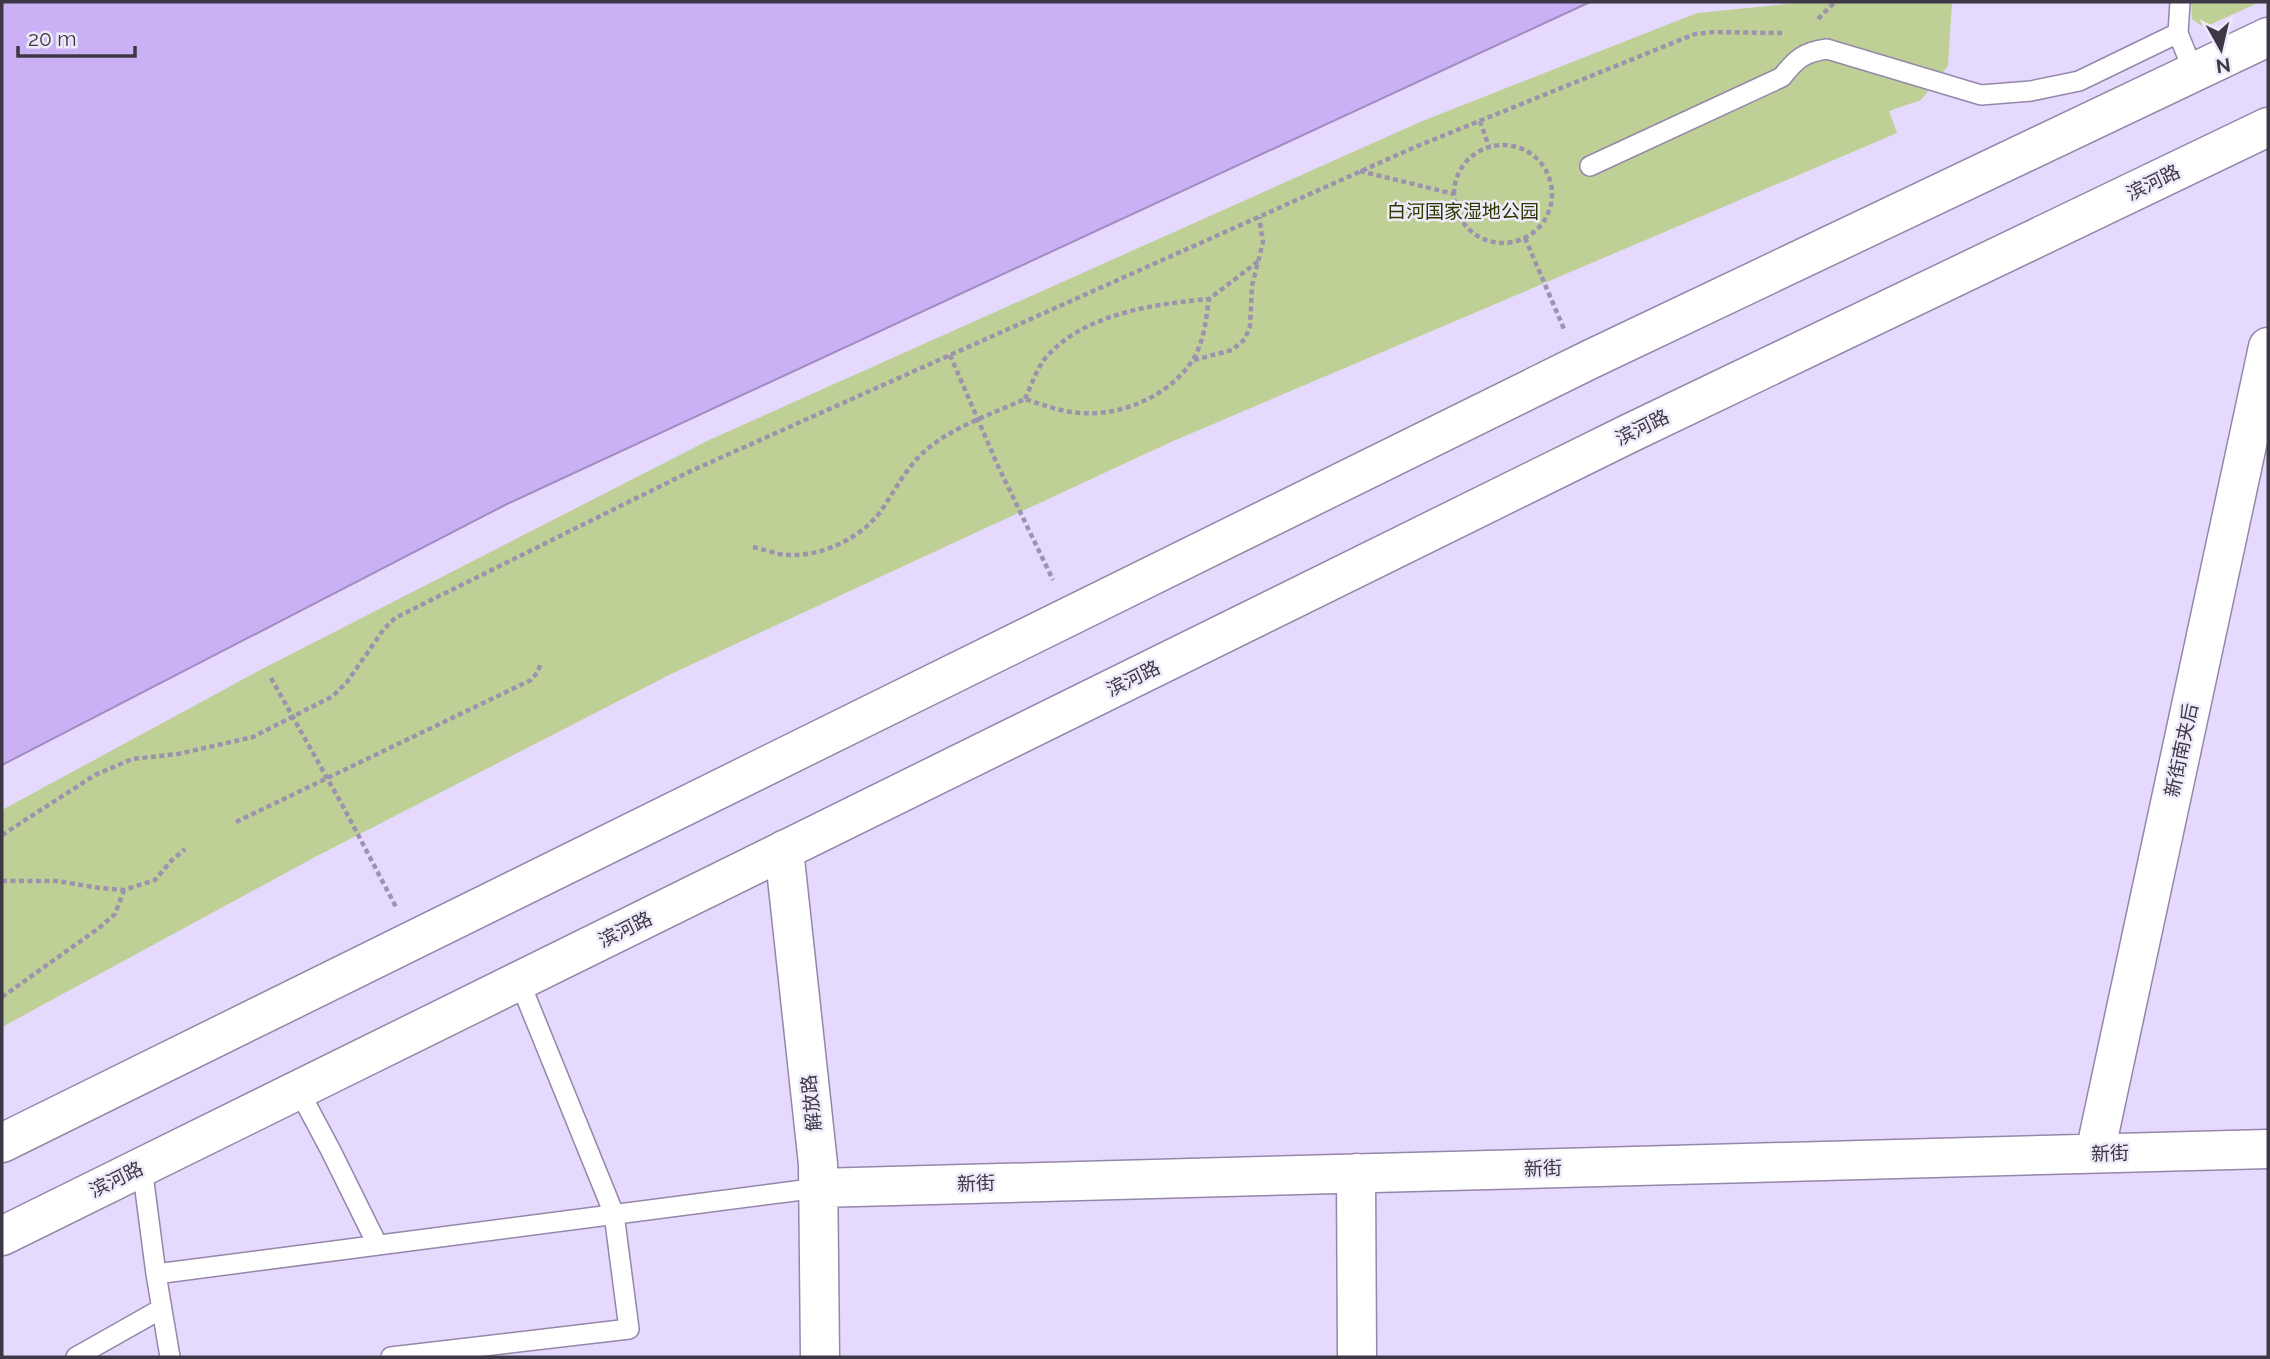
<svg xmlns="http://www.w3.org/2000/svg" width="2270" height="1359" font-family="Raleway,'Noto Sans SC',sans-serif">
<rect width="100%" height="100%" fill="#e6d9fe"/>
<path fill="#bed095" d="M 1808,2 L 1952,2 L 1948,66 L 1921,100 L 1889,111 L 1897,133 L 1171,442 L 671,674 L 315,857 L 2,1027 L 2,810 L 262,669 L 709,440 L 1420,122 L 1697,13 Z
M 2191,2 L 2260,2 L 2207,26 L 2200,25 L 2192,19 Z"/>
<path fill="#cab0f4" stroke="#a08cc0" stroke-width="2" d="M 2,2 L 1590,2 L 507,504 L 2,765 Z"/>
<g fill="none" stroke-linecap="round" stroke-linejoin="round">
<g stroke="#9487a9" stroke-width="22">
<path id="lane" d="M 2180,2 L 2178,33 L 2194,73
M 1590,166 L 1782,77 C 1796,59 1804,52 1827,49 L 1981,95 L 2031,91 L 2079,81 L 2178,33
M 298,1089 L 331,1151 L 377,1244
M 142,1167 L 156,1274
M 76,1357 L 161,1309
M 170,1357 L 156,1274 L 818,1188
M 391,1357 L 629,1329 L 614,1214 L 519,980"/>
</g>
<g stroke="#9487a9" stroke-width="41">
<path id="street" d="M 784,850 L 818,1164 L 820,1357
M 2095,1153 L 2268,347
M 1356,1173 L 1357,1357
M 818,1188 L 2268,1149"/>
</g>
<g stroke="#9487a9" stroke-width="41">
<path id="primary" d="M 2,1143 L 1591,359 L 2268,37
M 2,1236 L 1630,433 L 2268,127"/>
</g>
<path stroke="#9d93ae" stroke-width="4.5" stroke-dasharray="5 3.5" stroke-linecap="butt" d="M 1818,19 L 1835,2
M 1480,121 L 1489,147
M1454 194a49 49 0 1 1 98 0a49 49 0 1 1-98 0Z
M 1360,171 L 1454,194
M 1525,238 L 1564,329
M 950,355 L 998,466 L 1053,580
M 1194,360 L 1232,350 L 1245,339 L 1250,326 L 1252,286 L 1263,242 L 1259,217
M 1025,399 C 1032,384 1037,367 1048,355 C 1087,313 1155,304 1209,299
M 753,547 C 762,549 771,552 779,554 C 817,560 862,539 883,508 C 896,488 907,467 925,451 C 952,427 992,414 1025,399 C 1041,404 1056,410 1072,412 C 1115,419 1168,398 1192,361 C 1204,343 1206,320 1209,299 L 1260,260
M 271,678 L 345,810 L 396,907
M 236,822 L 531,680 L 537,673 L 541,663
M 2,835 L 95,775 L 132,759 L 178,754 L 253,737 L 333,696 L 347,682 L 384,629 L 395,618 L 691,471 L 1415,147 L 1695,34 L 1714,32 L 1782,33
M 2,881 L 57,881 L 99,888 L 124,890 L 155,880 L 171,861 L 185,849
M 2,997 L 99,928 L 115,914 L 124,890"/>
<use href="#lane" stroke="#fff" stroke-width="19"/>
<use href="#street" stroke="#fff" stroke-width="38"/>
<use href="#primary" stroke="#fff" stroke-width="38"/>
</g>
<g text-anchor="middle" stroke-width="5" stroke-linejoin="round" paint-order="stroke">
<g font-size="19" fill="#3d3746" stroke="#efeaf9">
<text transform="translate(2153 182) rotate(-26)" y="7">滨河路</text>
<text transform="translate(1642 427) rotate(-26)" y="7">滨河路</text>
<text transform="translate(1133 678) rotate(-26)" y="7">滨河路</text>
<text transform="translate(2181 750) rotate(-78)" y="7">新街南夹后</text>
<text transform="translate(625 929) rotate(-26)" y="7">滨河路</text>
<text transform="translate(811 1103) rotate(-96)" y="7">解放路</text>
<text transform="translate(2110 1153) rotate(-2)" y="7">新街</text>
<text transform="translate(1543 1168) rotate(-2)" y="7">新街</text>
<text transform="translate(116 1179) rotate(-26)" y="7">滨河路</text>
<text transform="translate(976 1183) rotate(-2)" y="7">新街</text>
</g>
<g font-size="19" fill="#2e3902" stroke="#efeaf9">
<text x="1463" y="218">白河国家湿地公园</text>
</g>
</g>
<rect width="2270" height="1359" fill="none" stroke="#3d3746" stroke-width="7"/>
<g transform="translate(2221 49) rotate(172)" stroke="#efeaf9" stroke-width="5" paint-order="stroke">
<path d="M0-5L12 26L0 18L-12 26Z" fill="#3d3746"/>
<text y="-10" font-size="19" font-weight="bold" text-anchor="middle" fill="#3d3746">N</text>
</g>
<path d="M18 46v10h117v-10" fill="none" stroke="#3d3746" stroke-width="3.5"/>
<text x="28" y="46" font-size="21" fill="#3d3746" stroke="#efeaf9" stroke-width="5" paint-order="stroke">20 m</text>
</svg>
